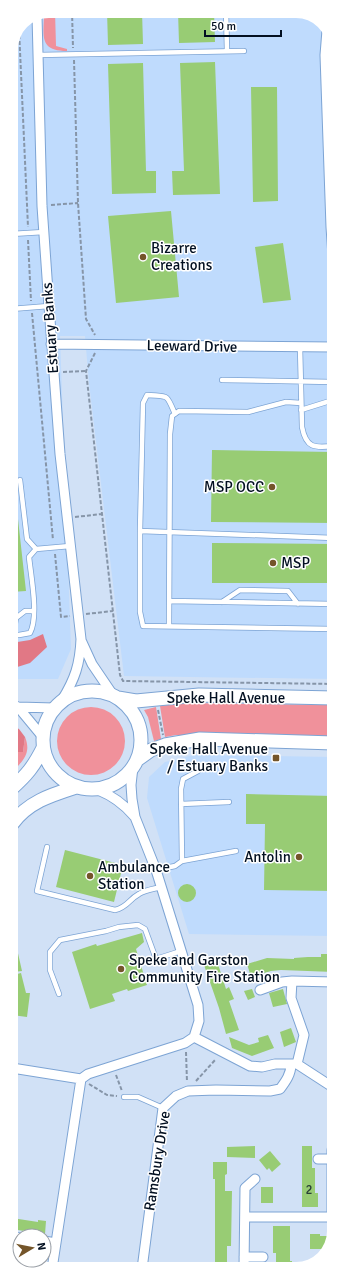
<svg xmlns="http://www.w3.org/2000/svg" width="345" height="1280" font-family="Signika,sans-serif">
<rect width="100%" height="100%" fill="#d1e1f6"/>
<path fill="#bfdbfd" d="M 49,11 L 301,11 L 321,21 L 333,41 L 334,679 L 124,676 L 89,383 L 85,336 L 60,336 L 71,649 L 58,679 L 11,679 L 11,49 L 22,22 Z
M 194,755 L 334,757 L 334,936 L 189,934 L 147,798 L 149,777 L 165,762 Z"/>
<path fill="#f0919b" d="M 49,11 L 55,11 L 56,46 L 67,49 L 67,51 C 38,51 44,35 44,13 Z
M 185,703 L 334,705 L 334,737 L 176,735 L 165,737 L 160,706 Z
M57 741a34 34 0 1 1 68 0a34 34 0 1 1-68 0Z
M 156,707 L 161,739 L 154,741 L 148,717 L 144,710 Z
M 25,737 C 32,754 22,761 11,774 L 11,752 L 23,752 Z"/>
<path fill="#e17885" d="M 43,634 L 47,647 L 30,663 L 11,669 L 11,643 L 30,640 Z
M 11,725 L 19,729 L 25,737 L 23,752 L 11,752 Z"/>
<path fill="#98cc74" d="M 107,11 L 142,11 L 143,44 L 108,45 Z
M 178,11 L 214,11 L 215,42 L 179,43 Z
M 215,62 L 220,194 L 173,195 L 172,171 L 184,171 L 180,63 Z
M 143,63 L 146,171 L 156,171 L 156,193 L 112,194 L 108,64 Z
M 251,87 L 277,87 L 278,201 L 253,202 Z
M 171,211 L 179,297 L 116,303 L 108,216 Z
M 283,243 L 291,300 L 263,303 L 255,247 Z
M 212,450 L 333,452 L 334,523 L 211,522 Z
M 11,510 L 17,510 L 26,591 L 11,592 Z
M 212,543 L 334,544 L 334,583 L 212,583 Z
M 246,794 L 334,796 L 334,891 L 264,890 L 265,824 L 246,824 Z
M 65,850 L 123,865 L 114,902 L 56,887 Z
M178 893a9 9 0 1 1 18 0a9 9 0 1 1-18 0Z
M 142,933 L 144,942 L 136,949 L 147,985 L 128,991 L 127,989 L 112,994 L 115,1001 L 90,1009 L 72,952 L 96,944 L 97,946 Z
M 15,940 L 22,971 L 14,972 L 12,962 L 12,941 Z
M 321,954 L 334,954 L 334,972 L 281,970 L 271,971 L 251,977 L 247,964 L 267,958 L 294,959 L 294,958 L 308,957 L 321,957 Z
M 217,961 L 226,989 L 229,987 L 234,999 L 229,1001 L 239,1030 L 226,1034 L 219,1008 L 204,965 Z
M 21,973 L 26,993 L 30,993 L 27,1017 L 12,1015 L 15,983 L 13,975 Z
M 252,989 L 255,997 L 248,1000 L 244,991 Z
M 283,989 L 287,1004 L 273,1007 L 269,993 Z
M 291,1028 L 296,1042 L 284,1047 L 280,1032 Z
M 268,1035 L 274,1048 L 252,1056 L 232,1048 L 229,1037 L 249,1045 L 259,1042 L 258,1038 Z
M 255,1146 L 255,1158 L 227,1157 L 227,1147 Z
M 302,1146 L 312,1146 L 312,1168 L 315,1168 L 315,1193 L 318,1193 L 318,1207 L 302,1207 Z
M 270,1151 L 281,1164 L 272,1172 L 269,1168 L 267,1170 L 259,1160 Z
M 213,1162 L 227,1162 L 227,1174 L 225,1175 L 225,1191 L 232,1191 L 231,1246 L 227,1246 L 227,1268 L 215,1268 L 215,1179 L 213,1179 Z
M 261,1187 L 273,1187 L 273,1203 L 261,1203 Z
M 12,1218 L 38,1222 L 38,1220 L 46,1221 L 45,1234 L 24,1232 L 24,1231 L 12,1229 Z
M 273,1226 L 290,1226 L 290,1261 L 292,1261 L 292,1268 L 278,1268 L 278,1267 L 276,1267 L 276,1253 L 273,1253 Z
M 310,1234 L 320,1234 L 320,1236 L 332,1236 L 328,1249 L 310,1249 Z"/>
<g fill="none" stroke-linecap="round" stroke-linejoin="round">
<g stroke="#7da4d4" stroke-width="6">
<path id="lane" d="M 226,11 L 227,51
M 38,55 L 244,51
M 11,234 L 44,232
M 11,309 L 49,306
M 300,347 L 302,427 C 306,448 314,448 333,446
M 222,380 L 333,382
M 301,410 L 333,400
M 20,480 L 27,539 L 36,549
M 140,531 L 143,403 L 147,395 C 169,397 166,393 175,414
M 334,538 L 140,531 L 140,612 L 143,626 L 334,629
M 169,601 L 334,604
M 222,602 L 240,590 L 288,591 L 298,604
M 169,626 L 170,434 L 172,416 L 179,411 L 248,412 L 286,402 L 301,403
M 11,635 L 19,635 L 30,633 C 39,616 31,577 29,557 L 36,549 L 70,546
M 13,635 L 16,618 L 25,611 L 34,611
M 198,771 L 183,779 L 181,789 L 182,861 L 236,851
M 181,804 L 229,802
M 47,847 L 37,891 L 115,910 C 128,907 128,900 139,894 C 145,890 154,889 161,887
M 156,870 L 175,866 L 182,861
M 59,994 L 50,970 L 50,952 L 60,940 L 106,931 L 119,927 L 138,925 L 145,929 L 156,959 L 181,951
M 124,1097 L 138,1097 L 163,1108"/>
</g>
<g stroke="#7da4d4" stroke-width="11">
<path id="street" d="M 37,16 L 42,206 L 49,306 L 60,454 L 81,639 C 80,664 75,679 62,700
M 327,30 L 325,55 L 331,227 L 333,256
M 51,344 L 333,347
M 81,640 L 92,664 L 113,695
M 11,704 L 18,707 L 54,708
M 18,707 L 42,736
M 98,790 C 113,796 123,803 134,816
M 260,990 L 282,982 L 292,981
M 194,1037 L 250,1066 L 262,1067 L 275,1064 L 297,1064 L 334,1088
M 297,1064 L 304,1035 L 291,998 L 292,981 L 334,982
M 12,1068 L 81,1079
M 334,1135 L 334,1131
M 318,1159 L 332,1159
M 245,1217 L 334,1217
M 332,1217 L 332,1150
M 12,1236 L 20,1238
M 44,1241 L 56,1243
M 244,1257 L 263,1257
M 244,1268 L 245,1188 L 255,1179
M 52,1269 L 81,1079 L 88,1074 L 185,1043 L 194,1037 L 199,1021 L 198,1005 L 156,870 L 135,817 L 132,799 L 131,785 L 133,767
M 142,1269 L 163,1108 L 176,1096 L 188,1091 L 216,1090 L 270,1091 L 280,1089 C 286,1081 291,1074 291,1064"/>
</g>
<g stroke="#7da4d4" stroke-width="15">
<path id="secondary" d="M43 740a49 49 0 1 1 98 0a49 49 0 1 1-98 0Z
M 118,698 L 136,701 L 199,695 L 334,698
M 137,760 L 151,750 L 165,745 L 200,739 L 334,743
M 11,789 C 27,775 34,766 43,748
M 12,824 C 28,802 51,795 76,787"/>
</g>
<path stroke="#8695a8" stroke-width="2" stroke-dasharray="4 2" stroke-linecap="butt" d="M 72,11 L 73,48
M 19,29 L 28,227
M 74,60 L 78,203 L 86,319 L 95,335
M 51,205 L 78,203
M 28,240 L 31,301
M 32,313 L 53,540
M 95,353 L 86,371 L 120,675 L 123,681 L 334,684
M 63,372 L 86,371
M 75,517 L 102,514
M 55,554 L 61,617 L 70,616
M 86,614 L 113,611
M 158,710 L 163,735
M 186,1052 L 187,1082
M 116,1075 L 122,1091
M 196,1081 L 216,1059
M 89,1084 L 107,1095 L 117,1096"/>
<use href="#lane" stroke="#fff" stroke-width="4.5"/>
<use href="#street" stroke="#fff" stroke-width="9"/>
<use href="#secondary" stroke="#fff" stroke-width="13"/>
</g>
<g fill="#74552a" stroke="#fff" stroke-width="1.5">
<circle cx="143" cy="257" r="4"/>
<circle cx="272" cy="487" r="4"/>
<circle cx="273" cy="563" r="4"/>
<rect x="272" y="754" width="8" height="8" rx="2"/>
<circle cx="299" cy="857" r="4"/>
<circle cx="90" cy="876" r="4"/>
<circle cx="121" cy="969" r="4"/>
</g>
<g text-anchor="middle" stroke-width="3" stroke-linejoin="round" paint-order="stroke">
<g font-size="13" fill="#283f36">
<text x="309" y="1194">2</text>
</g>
<g font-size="15" fill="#031021" stroke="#fff" text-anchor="start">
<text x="151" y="253">Bizarre<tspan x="151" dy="17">Creations</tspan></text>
<text x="264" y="492" text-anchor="end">MSP OCC</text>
<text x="281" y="568">MSP</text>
<text x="268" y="754" text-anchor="end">Speke Hall Avenue<tspan x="268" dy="17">/ Estuary Banks</tspan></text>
<text x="291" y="862" text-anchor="end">Antolin</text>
<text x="98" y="872">Ambulance<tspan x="98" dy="17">Station</tspan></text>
<text x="129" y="965">Speke and Garston<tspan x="129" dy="17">Community Fire Station</tspan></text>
</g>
<g font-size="15" fill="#031021" stroke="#fff">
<text transform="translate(50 328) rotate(-94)" y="5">Estuary Banks</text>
<text transform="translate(192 346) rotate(1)" y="5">Leeward Drive</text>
<text x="226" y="703">Speke Hall Avenue</text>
<text transform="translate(157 1161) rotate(-81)" y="5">Ramsbury Drive</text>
</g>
</g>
<path d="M0 0H345V1280H0ZM49 18H296A31 31 0 0 1 327 49V1231A31 31 0 0 1 296 1262H49A31 31 0 0 1 18 1231V49A31 31 0 0 1 49 18Z" fill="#fff" fill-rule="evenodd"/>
<g transform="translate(32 1248) rotate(80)"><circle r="19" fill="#ffffff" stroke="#9a9fa6"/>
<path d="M0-3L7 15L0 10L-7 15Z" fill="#74552a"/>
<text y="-6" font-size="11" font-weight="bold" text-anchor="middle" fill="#031021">N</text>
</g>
<path d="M205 30v6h76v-6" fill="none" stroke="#031021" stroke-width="2"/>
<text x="211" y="30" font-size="12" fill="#031021" stroke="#ffffff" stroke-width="3" paint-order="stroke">50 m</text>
</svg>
